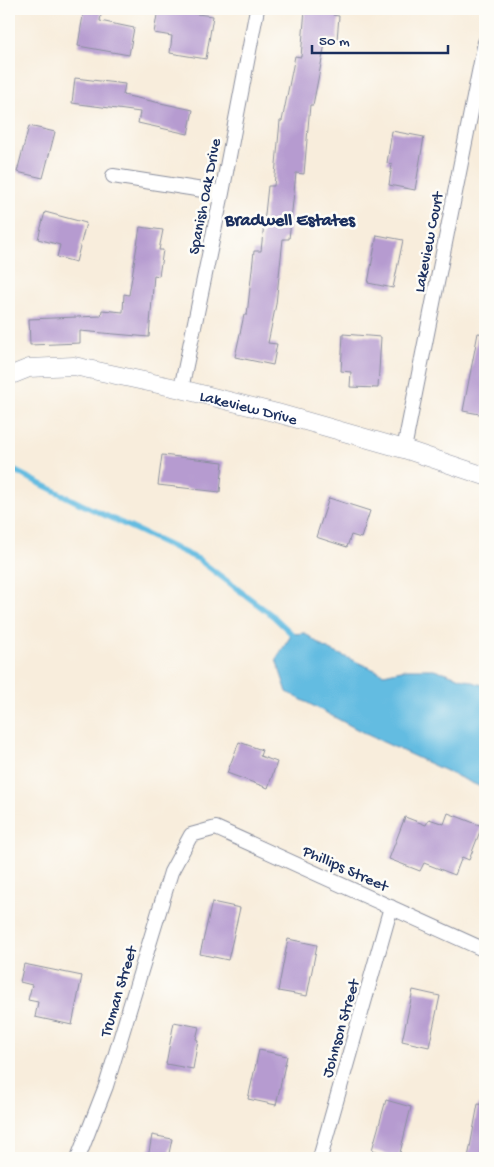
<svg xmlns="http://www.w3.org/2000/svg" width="494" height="1167" font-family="'Gochi Hand',sans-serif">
<rect width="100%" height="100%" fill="#fdfcf7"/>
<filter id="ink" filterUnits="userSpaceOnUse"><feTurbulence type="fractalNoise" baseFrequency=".02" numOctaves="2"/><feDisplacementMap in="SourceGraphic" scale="10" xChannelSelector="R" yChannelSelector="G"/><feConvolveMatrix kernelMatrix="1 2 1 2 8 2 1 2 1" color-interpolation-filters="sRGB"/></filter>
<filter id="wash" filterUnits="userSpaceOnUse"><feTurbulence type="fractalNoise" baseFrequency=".0096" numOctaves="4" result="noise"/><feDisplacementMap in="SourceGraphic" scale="20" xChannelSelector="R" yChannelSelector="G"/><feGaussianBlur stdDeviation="1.12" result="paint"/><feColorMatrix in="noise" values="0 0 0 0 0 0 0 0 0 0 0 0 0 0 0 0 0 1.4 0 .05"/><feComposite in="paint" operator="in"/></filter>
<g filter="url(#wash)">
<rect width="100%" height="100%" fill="#f8eddc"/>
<path fill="#64bce1" stroke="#4076a0" d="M 305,633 L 323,647 L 384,674 L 406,669 L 434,669 L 485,686 L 485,789 L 368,735 L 287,692 L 276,659 L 292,634 Z"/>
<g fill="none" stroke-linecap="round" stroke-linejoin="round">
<path stroke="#64bce1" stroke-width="5.5" d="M 9,468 L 81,504 L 198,559 L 273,616 L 292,634"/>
</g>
<g id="blocks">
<path fill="#b69bd0" d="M 84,9 L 102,9 L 100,21 L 134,28 L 129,55 L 78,46 Z
M 158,9 L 213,16 L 206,59 L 170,53 L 172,36 L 154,33 Z
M 305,9 L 334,9 L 333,15 L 339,16 L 337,40 L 326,39 L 313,105 L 310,105 L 304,174 L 296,173 L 289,239 L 283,239 L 276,304 L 268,343 L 277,344 L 273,365 L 235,357 L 244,315 L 247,315 L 254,251 L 261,251 L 268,186 L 274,186 L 280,121 L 282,121 L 295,56 L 301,57 Z
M 75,78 L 125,84 L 123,95 L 193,110 L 188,134 L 138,123 L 140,112 L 72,103 Z
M 29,126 L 55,132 L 43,178 L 17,172 Z
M 392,131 L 424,137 L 415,190 L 389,185 L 392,164 L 387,163 Z
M 45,212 L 86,223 L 76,262 L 57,257 L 60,245 L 38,239 Z
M 140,227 L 163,230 L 159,250 L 163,250 L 159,276 L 154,275 L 149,337 L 80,331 L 80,343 L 30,345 L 29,319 L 101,316 L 102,310 L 123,312 L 124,294 L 129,295 Z
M 377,235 L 403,240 L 393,288 L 368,283 Z
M 478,333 L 485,334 L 485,415 L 463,411 Z
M 343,334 L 381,337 L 378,388 L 350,387 L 351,372 L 341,371 Z
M 162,455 L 223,462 L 220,492 L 158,485 Z
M 329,498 L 370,511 L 361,538 L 351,535 L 347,547 L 316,537 Z
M 239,742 L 262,750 L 260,756 L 277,762 L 268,788 L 227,773 Z
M 448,813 L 482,826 L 469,860 L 462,857 L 455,875 L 424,863 L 420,871 L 389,859 L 405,817 L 426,825 L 429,819 L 444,824 Z
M 212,902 L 240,908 L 228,960 L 200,954 Z
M 288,939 L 317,945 L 307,996 L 278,991 Z
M 24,964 L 82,976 L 72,1025 L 35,1017 L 38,1002 L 28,1000 L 32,985 L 20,982 Z
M 413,990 L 440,996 L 429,1047 L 402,1041 Z
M 174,1022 L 199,1027 L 196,1039 L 198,1040 L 193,1069 L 166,1064 Z
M 259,1050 L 287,1056 L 276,1105 L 248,1099 Z
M 386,1100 L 411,1107 L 399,1157 L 372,1150 Z
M 478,1104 L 485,1105 L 485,1158 L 468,1158 Z
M 152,1135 L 172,1139 L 168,1158 L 148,1158 Z"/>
</g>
</g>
<g filter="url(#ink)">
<use href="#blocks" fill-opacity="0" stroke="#8a8e9d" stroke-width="1"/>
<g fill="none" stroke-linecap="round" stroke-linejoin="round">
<g stroke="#8a8e9d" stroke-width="16">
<path id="minor" d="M 113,176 L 222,193
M 181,389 L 222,193 L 257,9
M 404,449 L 485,42
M 78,1158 L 106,1086 L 171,872 L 191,835 L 216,828 L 485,950
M 320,1158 L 391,907"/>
</g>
<g stroke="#8a8e9d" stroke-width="19">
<g id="tertiary">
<path id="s1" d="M 9,376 L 29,368 L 74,366 L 181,389 L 277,413 L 404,449 L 485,476"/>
</g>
</g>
<use href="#minor" stroke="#fff" stroke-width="14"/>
<use href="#tertiary" stroke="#fff" stroke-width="18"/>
</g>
</g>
<g text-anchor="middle" stroke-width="5" stroke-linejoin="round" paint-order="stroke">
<g font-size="16" fill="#1b2f5e" stroke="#fdfcf7">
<text transform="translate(203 196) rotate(-79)" y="6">Spanish Oak Drive</text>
<text transform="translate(427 242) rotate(-79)" y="6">Lakeview Court</text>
<text dy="6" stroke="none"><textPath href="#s1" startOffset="246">Lakeview Drive</textPath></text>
<text transform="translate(346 867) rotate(24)" y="6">Phillips Street</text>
<text transform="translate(117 991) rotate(-73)" y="6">Truman Street</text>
<text transform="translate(339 1028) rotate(-74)" y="6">Johnson Street</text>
</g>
<g font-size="18" font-weight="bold" fill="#1b2f5e" stroke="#fdfcf7">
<text x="290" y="225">Bradwell Estates</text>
</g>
</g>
<rect width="494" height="1167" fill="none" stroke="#fdfcf7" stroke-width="30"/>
<path d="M312 45v8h136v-8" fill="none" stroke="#1b2f5e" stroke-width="2.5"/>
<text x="319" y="45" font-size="15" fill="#1b2f5e" stroke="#fdfcf7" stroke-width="4" paint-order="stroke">50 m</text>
</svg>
